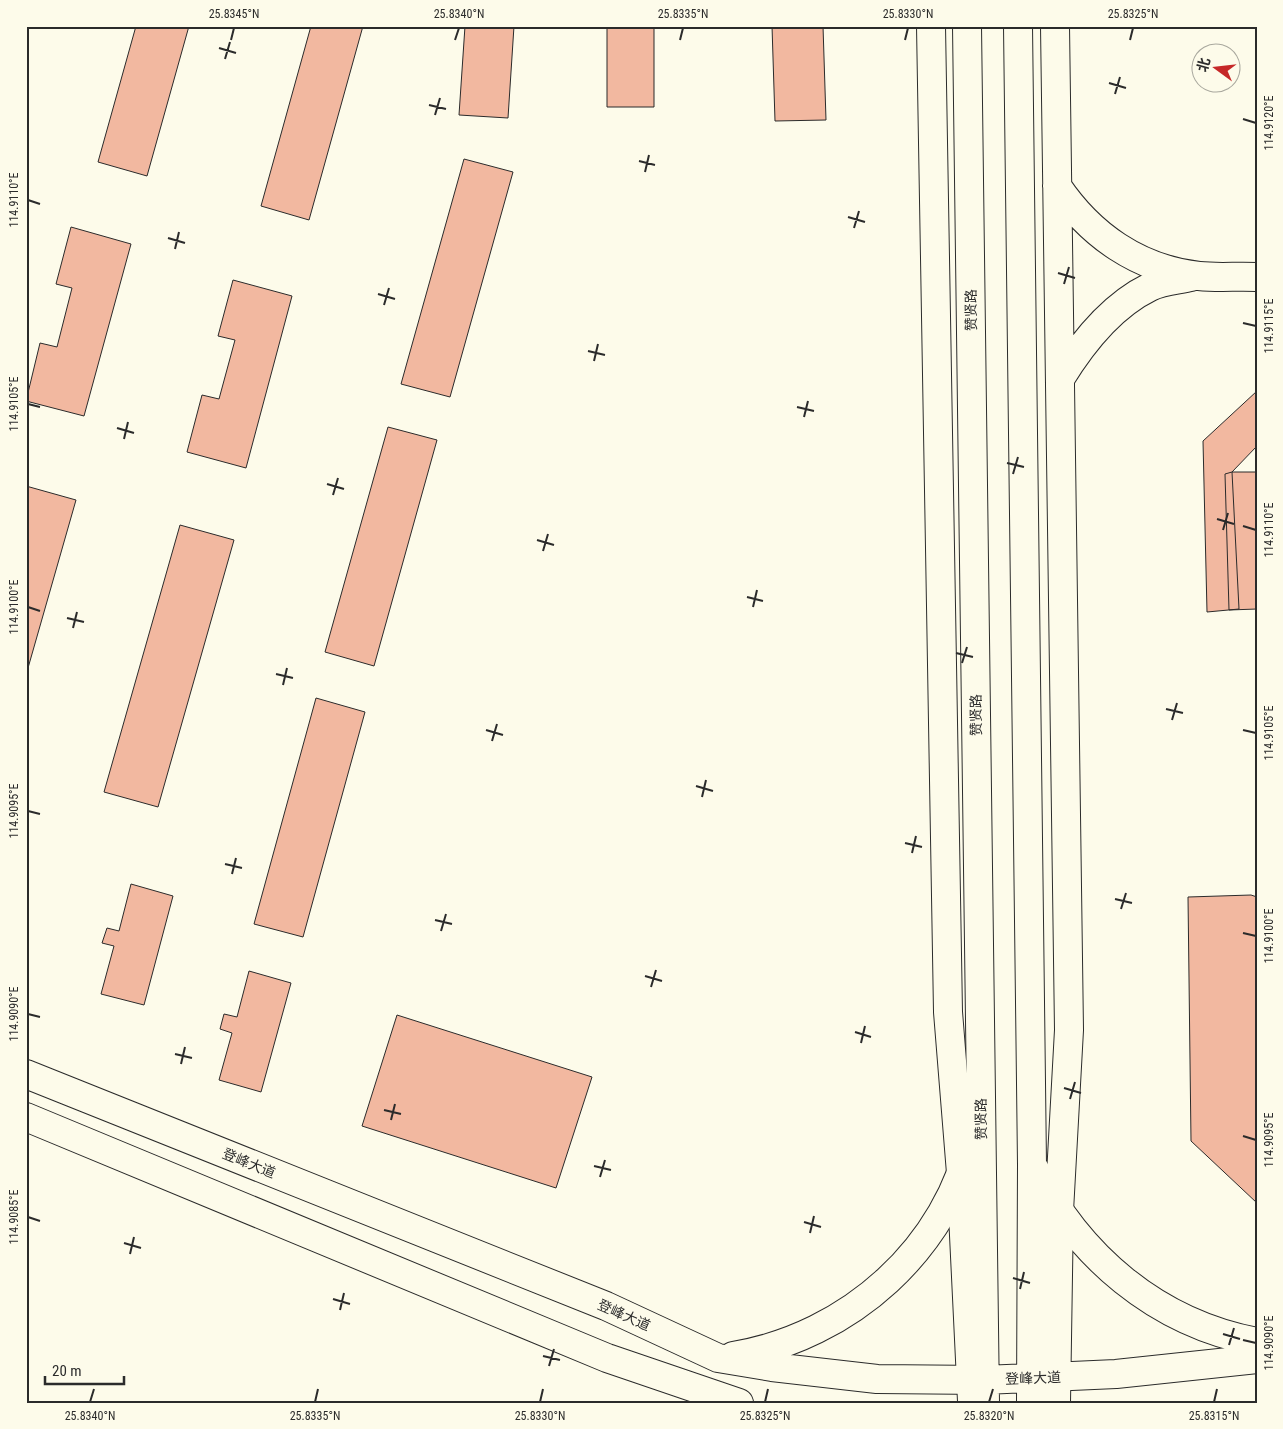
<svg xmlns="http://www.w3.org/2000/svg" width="1283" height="1429" font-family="'Roboto Condensed','Noto Sans SC',sans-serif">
<rect width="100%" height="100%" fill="#fdfbea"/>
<path fill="#f2b8a0" stroke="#2b2b2b" d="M 136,26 L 189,26 L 147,176 L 98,162 Z
M 311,26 L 363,26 L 309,220 L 261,206 Z
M 465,26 L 514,26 L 508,118 L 459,115 Z
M 607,26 L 654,26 L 654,107 L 607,107 Z
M 772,26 L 823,26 L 826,120 L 775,121 Z
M 464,159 L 513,172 L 450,397 L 401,384 Z
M 71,227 L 131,244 L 84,416 L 26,401 L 40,343 L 57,347 L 72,288 L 56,284 Z
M 233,280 L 292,296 L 246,468 L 187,452 L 202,395 L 219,399 L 235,340 L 218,336 Z
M 1257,391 L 1257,446 L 1232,472 L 1239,609 L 1207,612 L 1203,441 Z
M 388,427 L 437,440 L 374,666 L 325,652 Z
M 1232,472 L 1257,472 L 1257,609 L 1229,610 L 1225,474 Z
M 26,486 L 76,500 L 26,675 Z
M 180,525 L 234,540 L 158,807 L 104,792 Z
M 316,698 L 365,712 L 303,937 L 254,924 Z
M 131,884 L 173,896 L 144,1005 L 101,994 L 114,946 L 102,943 L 107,928 L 119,931 Z
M 1251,895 L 1257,897 L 1257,1203 L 1191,1141 L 1188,897 Z
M 249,971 L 291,983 L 261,1092 L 219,1080 L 232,1033 L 220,1029 L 224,1014 L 237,1017 Z
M 397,1015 L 592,1077 L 556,1188 L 362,1126 Z"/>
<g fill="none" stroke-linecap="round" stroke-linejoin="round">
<g stroke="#2b2b2b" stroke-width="30">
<path id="minor" d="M 931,26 L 948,1012 L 961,1173 L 972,1401
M 1055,26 L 1069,1030 L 1059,1211 L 1056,1403
M 1057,186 C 1090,235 1138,269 1199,276 C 1218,278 1238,276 1257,277
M 1060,379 C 1082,343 1111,306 1150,287 C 1162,281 1179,280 1191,277"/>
</g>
<g stroke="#2b2b2b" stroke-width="30">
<path id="major" d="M 967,26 L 985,1403
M 1018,26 L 1032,1164 L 1031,1403
M 26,1074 L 606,1306 L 718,1358 L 772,1367 L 877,1379 L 984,1380 L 1116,1374 L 1257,1359
M 26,1117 L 607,1358 L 739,1403
M 1033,1166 C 1078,1256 1156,1323 1257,1342
M 733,1356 C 849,1337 949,1248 973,1132"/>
</g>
<use href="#minor" stroke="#fdfbea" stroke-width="28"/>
<use href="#major" stroke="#fdfbea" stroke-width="28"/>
</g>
<path fill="none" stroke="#2b2b2b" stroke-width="2" d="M 231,40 L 234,28M 455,40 L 459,28M 680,40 L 683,28M 905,40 L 908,28M 1130,40 L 1133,28M 219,48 L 236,53M 225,59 L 230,42M 1109,83 L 1126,88M 1115,94 L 1120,77M 429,105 L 446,109M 435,115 L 440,98M 1243,119 L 1256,123M 639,161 L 655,165M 645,172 L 649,155M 28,200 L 40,204M 848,217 L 865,222M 854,228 L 859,211M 168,238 L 185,243M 175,249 L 179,232M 1058,273 L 1075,278M 1064,284 L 1069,267M 378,294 L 395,299M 384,305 L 389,288M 1243,323 L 1256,326M 588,351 L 605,355M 594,361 L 598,344M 28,404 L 40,407M 797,407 L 814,411M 804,417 L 808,401M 117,428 L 134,433M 124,439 L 128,422M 1007,463 L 1024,467M 1013,474 L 1018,457M 327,484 L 344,489M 333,495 L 338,478M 1217,519 L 1234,524M 1243,526 L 1256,530M 1223,530 L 1228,513M 537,540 L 554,545M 543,551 L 548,534M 747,597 L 763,601M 28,607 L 40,611M 753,607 L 757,590M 67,618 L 84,622M 73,628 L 77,612M 956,653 L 973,657M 962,663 L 967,647M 276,674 L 293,678M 283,685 L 287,668M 1166,709 L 1183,713M 1172,720 L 1177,703M 486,730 L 503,735M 1243,730 L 1256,733M 492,741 L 497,724M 696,786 L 713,791M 702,797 L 706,780M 28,811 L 40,814M 905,843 L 922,847M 912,853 L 916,836M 225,864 L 242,868M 232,874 L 236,858M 1115,899 L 1132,903M 1121,909 L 1126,893M 435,920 L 452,924M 441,931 L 446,914M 1243,933 L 1256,936M 645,976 L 662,981M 651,987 L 656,970M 28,1014 L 40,1017M 855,1032 L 871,1037M 861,1043 L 865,1026M 175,1054 L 192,1058M 181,1064 L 185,1047M 1064,1088 L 1081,1093M 1070,1099 L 1075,1082M 384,1110 L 401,1114M 391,1120 L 395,1104M 1243,1136 L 1256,1140M 594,1166 L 611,1170M 600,1177 L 605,1160M 28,1217 L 40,1221M 804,1222 L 821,1227M 810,1233 L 814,1216M 124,1243 L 141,1248M 130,1254 L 134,1237M 1013,1278 L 1030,1283M 1020,1289 L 1024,1272M 333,1299 L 350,1304M 340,1310 L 344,1293M 1223,1334 L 1240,1339M 1243,1340 L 1256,1343M 1229,1345 L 1234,1328M 543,1356 L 560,1360M 549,1366 L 554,1349M 90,1402 L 94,1389M 315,1402 L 318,1389M 540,1402 L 543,1389M 765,1402 L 768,1389M 989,1402 L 993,1389M 1214,1402 L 1217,1389"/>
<g text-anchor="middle" stroke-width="4" stroke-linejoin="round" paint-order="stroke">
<g font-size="14" fill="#2b2b2b" stroke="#fdfbea">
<text transform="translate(971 310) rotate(-91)" y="5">赞贤路</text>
<text transform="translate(976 715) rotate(-91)" y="5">赞贤路</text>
<text transform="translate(981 1119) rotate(-91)" y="5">赞贤路</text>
<text transform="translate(249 1163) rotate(22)" y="5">登峰大道</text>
<text transform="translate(624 1315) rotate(24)" y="5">登峰大道</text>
<text transform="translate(1033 1378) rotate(-2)" y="5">登峰大道</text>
</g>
</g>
<rect width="1283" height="1429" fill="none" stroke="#fdfbea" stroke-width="55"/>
<g transform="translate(1216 68) rotate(285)"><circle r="24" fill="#fdfbea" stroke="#a9a89e"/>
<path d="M0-4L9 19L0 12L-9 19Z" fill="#c62828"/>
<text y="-8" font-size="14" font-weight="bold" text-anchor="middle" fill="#2b2b2b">北</text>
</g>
<path d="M45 1376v8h79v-8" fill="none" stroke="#2b2b2b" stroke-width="2.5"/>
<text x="52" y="1376" font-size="15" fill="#2b2b2b" stroke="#fdfbea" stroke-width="4" paint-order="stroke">20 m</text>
<rect x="28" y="28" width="1228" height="1374" fill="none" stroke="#2b2b2b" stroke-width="2"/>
<g font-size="12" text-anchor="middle" fill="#2b2b2b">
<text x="234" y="18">25.8345°N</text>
<text x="459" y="18">25.8340°N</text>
<text x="683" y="18">25.8335°N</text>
<text x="908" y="18">25.8330°N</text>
<text x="1133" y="18">25.8325°N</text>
<text transform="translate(1269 123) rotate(-90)" y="4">114.9120°E</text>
<text transform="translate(14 200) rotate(-90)" y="4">114.9110°E</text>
<text transform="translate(1269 326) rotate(-90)" y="4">114.9115°E</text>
<text transform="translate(14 404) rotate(-90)" y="4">114.9105°E</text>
<text transform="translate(1269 530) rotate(-90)" y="4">114.9110°E</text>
<text transform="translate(14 607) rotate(-90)" y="4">114.9100°E</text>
<text transform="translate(1269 733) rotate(-90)" y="4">114.9105°E</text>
<text transform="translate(14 811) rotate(-90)" y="4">114.9095°E</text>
<text transform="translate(1269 936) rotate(-90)" y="4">114.9100°E</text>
<text transform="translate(14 1014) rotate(-90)" y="4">114.9090°E</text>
<text transform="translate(1269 1140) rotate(-90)" y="4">114.9095°E</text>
<text transform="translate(14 1217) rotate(-90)" y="4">114.9085°E</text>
<text transform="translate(1269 1343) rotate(-90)" y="4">114.9090°E</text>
<text x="90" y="1420">25.8340°N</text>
<text x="315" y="1420">25.8335°N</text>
<text x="540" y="1420">25.8330°N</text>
<text x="765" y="1420">25.8325°N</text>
<text x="989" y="1420">25.8320°N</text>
<text x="1214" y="1420">25.8315°N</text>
</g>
</svg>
